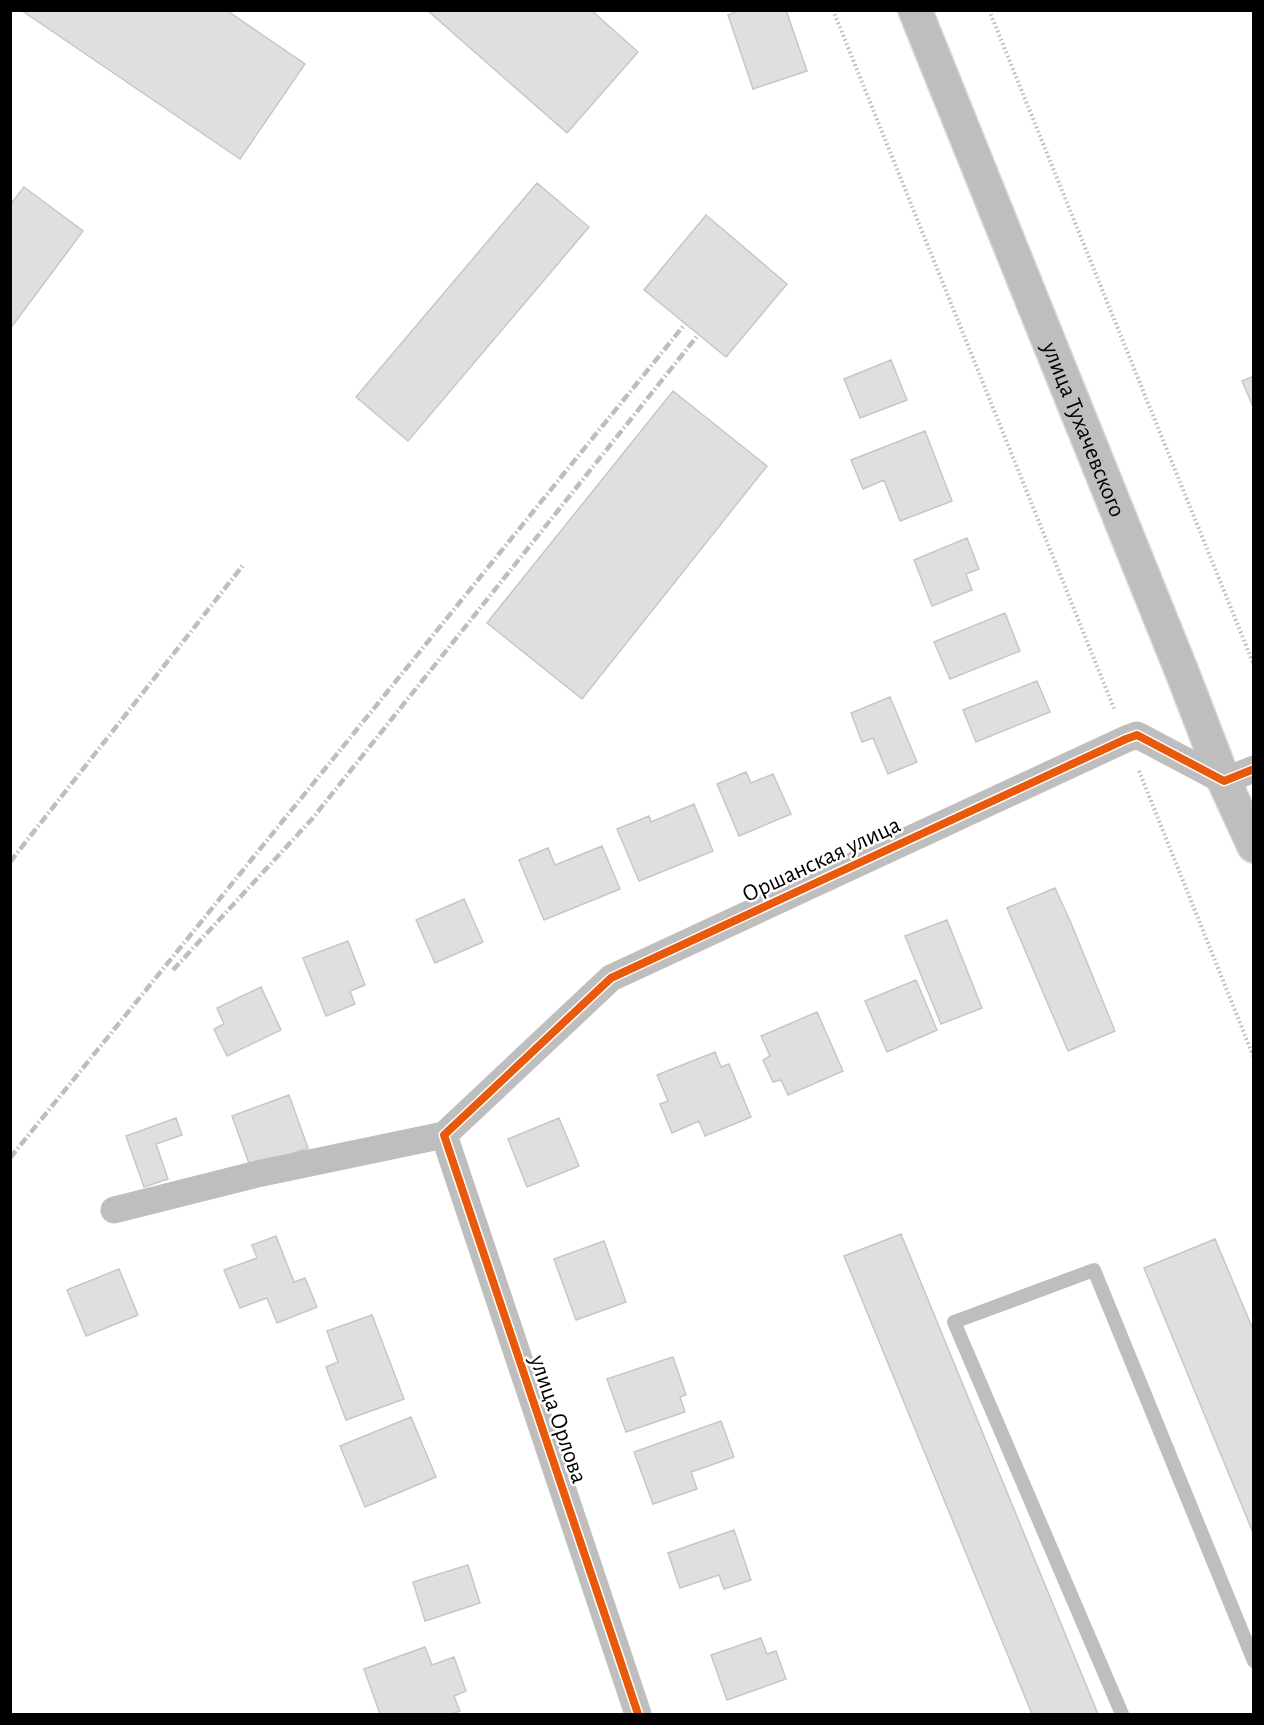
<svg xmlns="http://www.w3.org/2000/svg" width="1264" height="1725" font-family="'Alegreya Sans',sans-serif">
<rect width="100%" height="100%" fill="#fff"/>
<path fill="#dfdfdf" stroke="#c7c7c7" stroke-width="1.5" d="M 21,10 L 226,10 L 305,64 L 240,159 Z
M 427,10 L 591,10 L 638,52 L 567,133 Z
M 741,10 L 786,10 L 807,71 L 753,89 L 728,15 Z
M 537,183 L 589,227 L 408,441 L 356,397 Z
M 24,187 L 83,231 L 10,329 L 10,205 Z
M 706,215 L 787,284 L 726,357 L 644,290 Z
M 891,360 L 907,400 L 860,418 L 844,379 Z
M 1254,376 L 1254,409 L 1242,381 Z
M 673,391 L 767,466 L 582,699 L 487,623 Z
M 925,431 L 952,501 L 900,521 L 884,480 L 863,489 L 851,460 Z
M 967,538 L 979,569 L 966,574 L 972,590 L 932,606 L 914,560 Z
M 1005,613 L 1020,651 L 950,679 L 934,642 Z
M 1037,681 L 1050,712 L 976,742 L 963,710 Z
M 890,697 L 917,762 L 888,774 L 873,738 L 862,742 L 851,713 Z
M 746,772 L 751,783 L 773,774 L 791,814 L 739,836 L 717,784 Z
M 694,804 L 713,851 L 639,881 L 617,829 L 649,816 L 651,822 Z
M 602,846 L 620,889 L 544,920 L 519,860 L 548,848 L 555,865 Z
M 1055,888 L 1071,923 L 1115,1031 L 1068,1051 L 1007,908 Z
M 464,899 L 483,942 L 435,963 L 416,920 Z
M 947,920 L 982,1008 L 941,1024 L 905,936 Z
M 348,941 L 365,985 L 350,991 L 355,1004 L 326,1016 L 303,958 Z
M 916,980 L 937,1030 L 887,1052 L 865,1001 Z
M 261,987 L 281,1030 L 227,1056 L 214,1029 L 224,1024 L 217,1008 Z
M 817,1012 L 843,1071 L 788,1095 L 781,1080 L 773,1082 L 763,1060 L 770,1056 L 761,1036 Z
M 715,1052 L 721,1067 L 729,1064 L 751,1117 L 705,1136 L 699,1121 L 672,1133 L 660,1104 L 668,1101 L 657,1075 Z
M 289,1095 L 308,1148 L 251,1169 L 232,1116 Z
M 176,1118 L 182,1135 L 156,1144 L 168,1179 L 144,1187 L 126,1136 Z
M 559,1118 L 579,1166 L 527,1187 L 508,1139 Z
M 901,1234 L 1098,1714 L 1032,1714 L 844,1256 Z
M 276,1236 L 294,1282 L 305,1278 L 317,1307 L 277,1323 L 267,1298 L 240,1308 L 224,1270 L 257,1258 L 252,1245 Z
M 1215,1239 L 1254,1332 L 1254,1535 L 1144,1268 Z
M 604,1241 L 626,1302 L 576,1320 L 554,1259 Z
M 119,1269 L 138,1315 L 86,1336 L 67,1290 Z
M 372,1315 L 404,1399 L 346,1420 L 326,1367 L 338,1362 L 327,1331 Z
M 673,1357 L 686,1395 L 680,1397 L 685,1412 L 626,1432 L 607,1379 Z
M 411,1417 L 436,1477 L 365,1507 L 340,1446 Z
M 721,1421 L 734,1457 L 691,1472 L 697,1489 L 653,1504 L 634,1452 Z
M 734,1530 L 751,1580 L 724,1589 L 719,1575 L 680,1588 L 668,1553 Z
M 468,1565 L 480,1603 L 425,1621 L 413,1582 Z
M 761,1638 L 767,1654 L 776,1651 L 786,1679 L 727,1700 L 711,1655 Z
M 425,1647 L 432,1665 L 454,1657 L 466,1691 L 454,1696 L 460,1711 L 451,1714 L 380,1714 L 364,1669 Z"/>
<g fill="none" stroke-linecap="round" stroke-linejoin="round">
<g stroke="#dbdbdb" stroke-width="36">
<g id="primary">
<path id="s1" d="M 915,10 L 1182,672 L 1224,781 L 1254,846"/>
</g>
</g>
<path stroke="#b9b9b9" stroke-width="4" stroke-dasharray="1.5 3" stroke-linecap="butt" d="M 833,10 L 1115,711
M 989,10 L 1254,665
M 1139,771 L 1254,1058"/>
<path stroke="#bebebe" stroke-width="14" d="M 1122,1714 L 954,1322 L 1094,1270 L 1254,1661"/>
<path stroke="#bebebe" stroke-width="27" d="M 444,1135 L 611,978 L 1126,739 L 1137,735 L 1224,781 L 1254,769
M 444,1135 L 638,1714
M 114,1210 L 257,1174 L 444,1135"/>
<use href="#primary" stroke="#bebebe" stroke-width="33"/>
<path stroke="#bebebe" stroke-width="4.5" stroke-dasharray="9 3 1.5 3" stroke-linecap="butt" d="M 10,862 L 244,564
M 173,970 L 312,819 L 698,335
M 10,1158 L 685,324"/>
<g stroke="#fff" stroke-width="11">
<path id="cycleway" d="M 638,1714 L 444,1135 L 611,978 L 1126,739 L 1137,735 L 1224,781 L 1254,769"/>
</g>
<use href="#cycleway" stroke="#e8590c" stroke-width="8"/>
</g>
<g text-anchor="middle" stroke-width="5" stroke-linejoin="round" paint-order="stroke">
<g font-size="24" fill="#000" stroke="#fff">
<text dy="8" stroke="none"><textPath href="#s1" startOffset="452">улица Тухачевского</textPath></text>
<text transform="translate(821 859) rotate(-25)" y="8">Оршанская улица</text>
<text transform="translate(559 1419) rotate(71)" y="8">улица Орлова</text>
</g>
</g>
<rect width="1264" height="1725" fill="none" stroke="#000000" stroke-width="24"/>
</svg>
